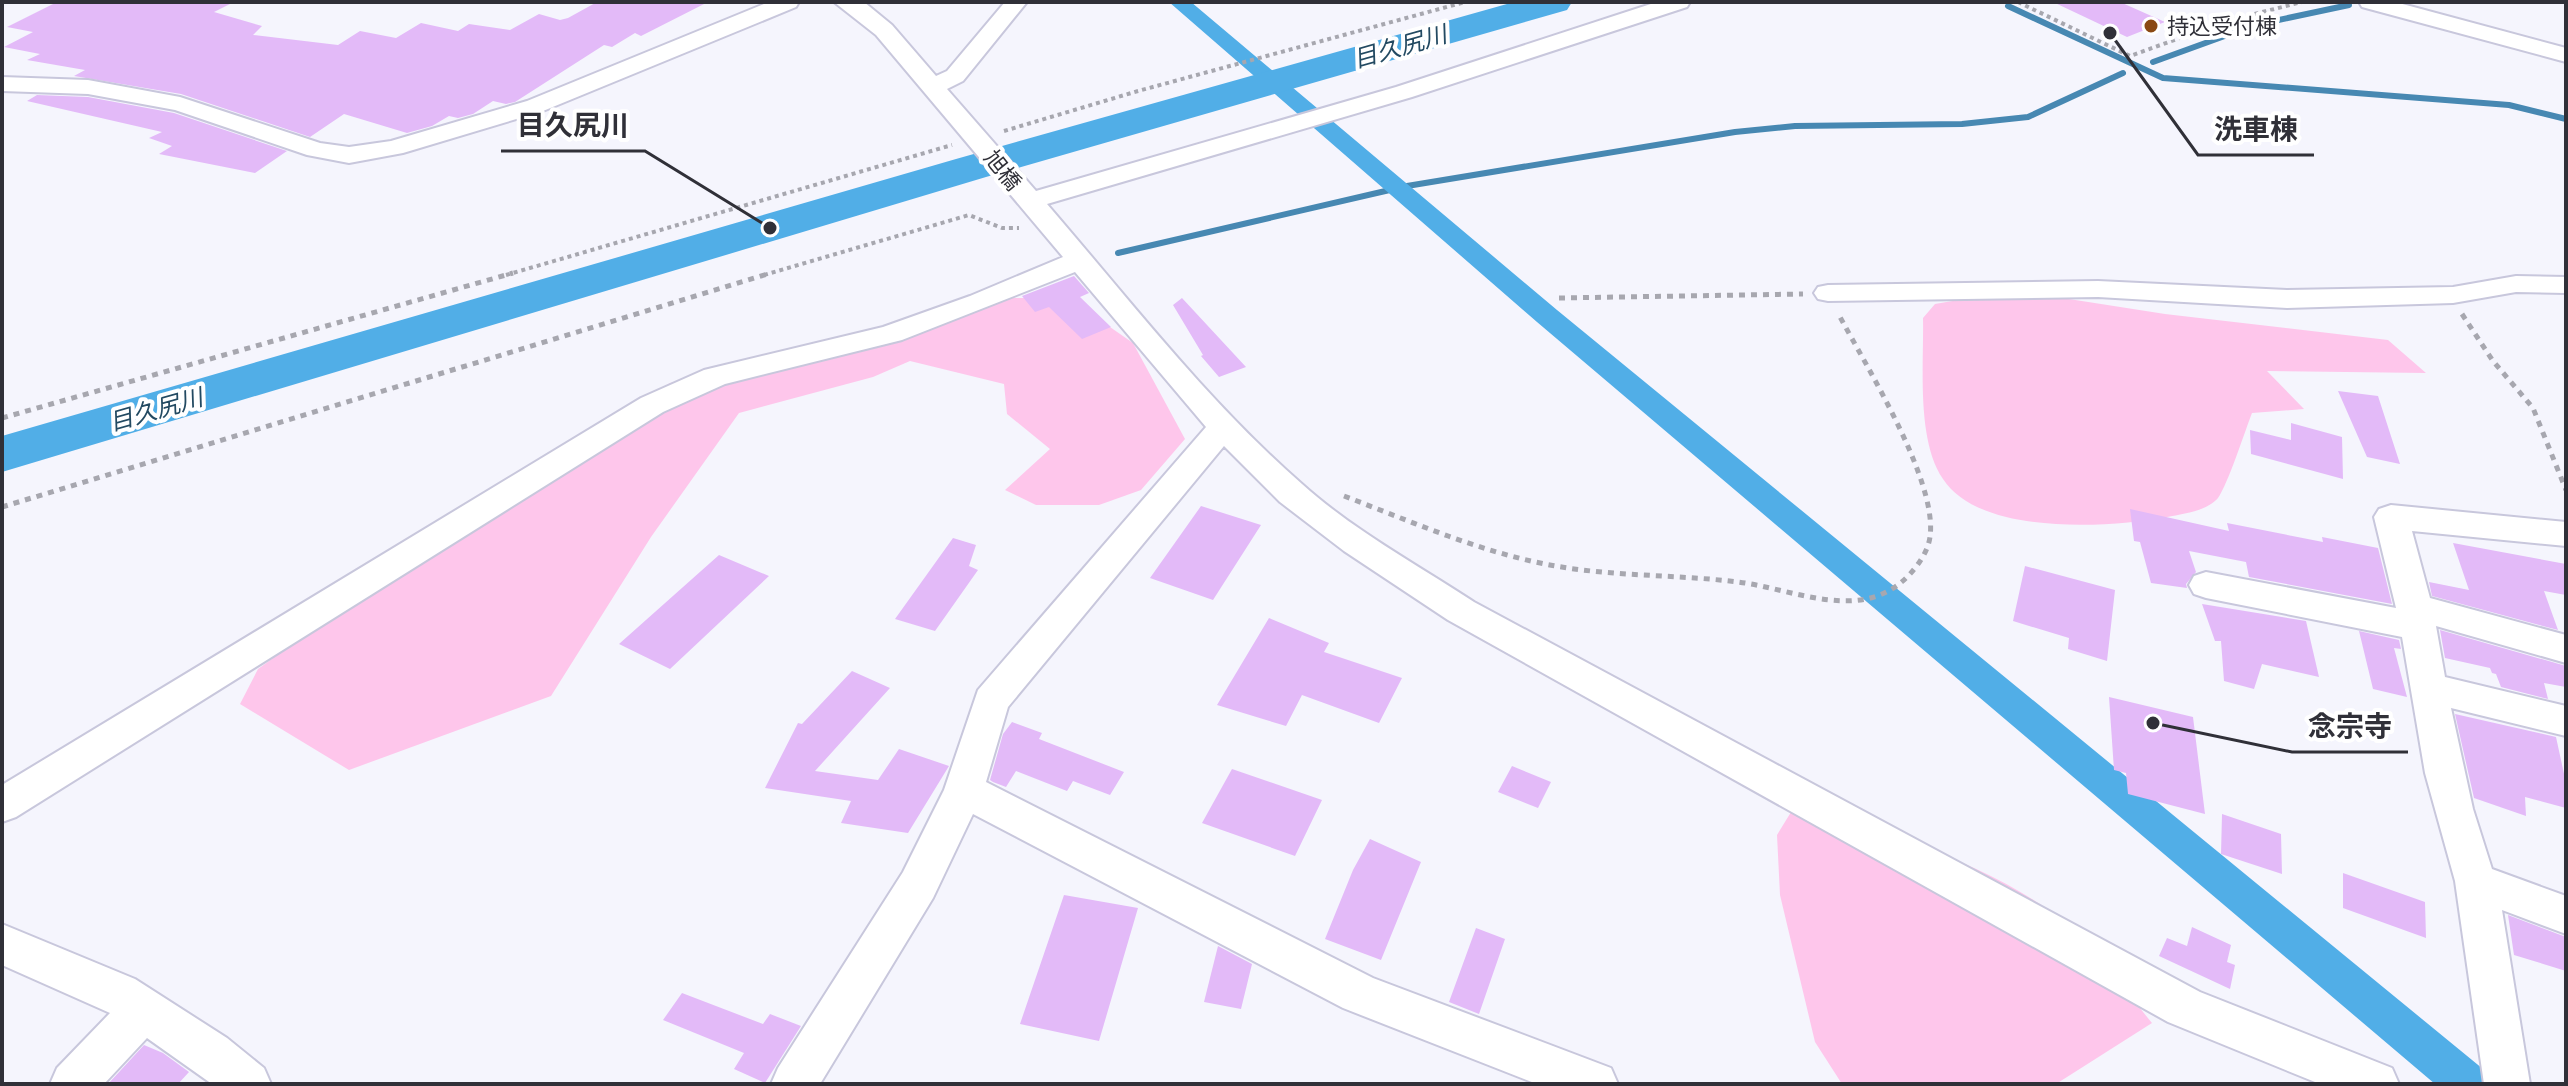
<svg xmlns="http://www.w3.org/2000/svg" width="2568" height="1086" font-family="Roboto,'Noto Sans JP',sans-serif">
<rect width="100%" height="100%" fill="#f5f5fd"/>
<path fill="#fec6eb" d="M 1004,298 L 1055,298 L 1074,302 L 1133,343 L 1185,439 L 1141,490 L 1099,505 L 1036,505 L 1005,490 L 1050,449 L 1007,414 L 1004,384 L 910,361 L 873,377 L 739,413 L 651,537 L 551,696 L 349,770 L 240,704 L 258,669 L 514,483 L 670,383 L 842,345 Z
M 1964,299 L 2069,299 L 2165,314 L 2388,340 L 2426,373 L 2267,371 L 2304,409 L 2252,413 C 2245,431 2228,484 2218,498 C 2207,511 2183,514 2167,517 C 2109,528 1980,536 1943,479 C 1916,439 1924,365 1923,318 L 1935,304 Z
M 1796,804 C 1887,832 2020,873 2087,942 C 2111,966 2130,997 2152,1023 L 2056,1084 L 1842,1084 L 1815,1042 L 1780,895 L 1777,835 Z"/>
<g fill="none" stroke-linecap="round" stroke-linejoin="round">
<path stroke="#4788b2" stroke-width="6" d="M 2008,6 L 2163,78 L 2509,105 L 2566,119
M 2153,62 L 2255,25 L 2349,5
M 1118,253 L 1407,186 L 1735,132 L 1795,126 L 1962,124 L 2028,117 L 2123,73"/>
<path fill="#51aee7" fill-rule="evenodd" d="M 1169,2 L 1191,2 L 1557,310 L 2483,1069 L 2490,1084 L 2435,1084 L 1537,322 Z"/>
<path fill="#51aee7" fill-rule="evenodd" d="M 1514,2 L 1572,2 L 1567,10 L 986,177 L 2,472 L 2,436 L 956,159 Z"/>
</g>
<path fill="#e3baf8" d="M 57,2 L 234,2 L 214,12 L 262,26 L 253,35 L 338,45 L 360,31 L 396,38 L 421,23 L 458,31 L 469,24 L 510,30 L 539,14 L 560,20 L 568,18 L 597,2 L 708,2 L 641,36 L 635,33 L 612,47 L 604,45 L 515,102 L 506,104 L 493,101 L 473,114 L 458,118 L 449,116 L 432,126 L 407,133 L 344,114 L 310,137 L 181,94 L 74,76 L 85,70 L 27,60 L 40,54 L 4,47 L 33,32 L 7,27 Z
M 2053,2 L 2120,2 L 2165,22 L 2127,37 Z
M 37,95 L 88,97 L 174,113 L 287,151 L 255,173 L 159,154 L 172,146 L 149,138 L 162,132 L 27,101 Z
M 1074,276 L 1089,293 L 1080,297 L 1111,327 L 1082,339 L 1049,307 L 1035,312 L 1022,296 Z
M 1182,298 L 1246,367 L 1219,377 L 1201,356 L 1203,355 L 1173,305 Z
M 2338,391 L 2378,396 L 2400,464 L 2367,457 Z
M 2291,423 L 2342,437 L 2343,479 L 2251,454 L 2250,430 L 2291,440 Z
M 1201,506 L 1261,525 L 1213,600 L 1150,578 Z
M 2130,509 L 2229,531 L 2227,523 L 2323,542 L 2322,537 L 2378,548 L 2392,604 L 2249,577 L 2246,562 L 2189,551 L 2196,572 L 2186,584 L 2187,588 L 2151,583 L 2140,542 L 2134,541 Z
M 953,538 L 976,545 L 969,566 L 978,570 L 935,631 L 895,619 Z
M 2453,543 L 2566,564 L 2566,595 L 2544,591 L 2558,630 L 2432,596 L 2429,582 L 2469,590 Z
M 719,555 L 769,576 L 670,669 L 619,644 Z
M 2025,566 L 2115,590 L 2107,661 L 2068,649 L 2069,638 L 2013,621 Z
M 2202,604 L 2306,621 L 2319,677 L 2262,664 L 2254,689 L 2224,681 L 2221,641 L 2215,641 Z
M 1269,618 L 1329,643 L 1324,652 L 1402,678 L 1379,723 L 1302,695 L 1286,726 L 1217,705 Z
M 2440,630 L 2566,666 L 2566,687 L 2544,683 L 2548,699 L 2501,687 L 2496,674 L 2492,673 L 2490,668 L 2445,658 Z
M 2359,631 L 2399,640 L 2401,649 L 2394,648 L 2407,697 L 2373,689 Z
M 852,671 L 890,688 L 815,771 L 878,780 L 899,749 L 949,766 L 908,833 L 841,823 L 851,801 L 765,788 L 798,723 L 802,724 Z
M 2109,697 L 2193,717 L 2205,814 L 2128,794 L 2126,773 L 2114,770 Z
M 2455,714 L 2556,737 L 2566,783 L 2566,808 L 2525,797 L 2526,816 L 2474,798 Z
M 1012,722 L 1042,733 L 1039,739 L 1124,772 L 1110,795 L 1073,781 L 1067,791 L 1016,771 L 1006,787 L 993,782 L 990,780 L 1003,734 Z
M 1512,766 L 1551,782 L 1538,808 L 1498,792 Z
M 1232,769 L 1322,800 L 1295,856 L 1202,823 Z
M 2222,814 L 2281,834 L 2282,874 L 2221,854 Z
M 1370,839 L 1421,862 L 1381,960 L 1325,939 L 1353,870 Z
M 2343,873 L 2425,902 L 2426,938 L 2343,908 Z
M 1064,895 L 1138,908 L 1099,1041 L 1020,1024 Z
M 2508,915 L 2566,937 L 2566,971 L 2514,955 Z
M 2192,927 L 2231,945 L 2227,962 L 2235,965 L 2230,989 L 2159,956 L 2167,938 L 2187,946 Z
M 1476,928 L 1505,939 L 1479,1014 L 1449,1002 Z
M 1218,946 L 1252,964 L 1241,1009 L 1204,1002 Z
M 682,993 L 763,1024 L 770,1014 L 801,1026 L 765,1083 L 734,1069 L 744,1053 L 663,1020 Z
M 144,1045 L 163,1053 L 189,1072 L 178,1084 L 108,1084 Z"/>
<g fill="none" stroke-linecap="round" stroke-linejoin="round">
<g stroke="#c8c7dc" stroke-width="4">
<path id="minor" d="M 769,2 L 799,2 L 796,7 L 543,111 L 403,153 L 349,163 L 307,155 L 175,110 L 88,94 L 2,91 L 2,77 L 88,80 L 180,97 L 320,143 L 349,147 L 391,141 L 527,101 Z
M 834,2 L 864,2 L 892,25 L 936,76 L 947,71 L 1005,2 L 1027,2 L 963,81 L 947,89 L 1036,191 L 1396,87 L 1657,2 L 1690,2 L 1687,7 L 1412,97 L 1047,204 C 1129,299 1207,401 1302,484 C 1353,530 1416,564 1474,602 L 2200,992 L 2392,1068 L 2399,1084 L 2320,1084 L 2168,1022 L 1448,620 L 1344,551 L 1280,502 L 1224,446 L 1008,707 L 986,782 L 1373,978 L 1611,1068 L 1618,1084 L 1537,1084 L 1343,1008 L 973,814 L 933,898 L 820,1084 L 771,1084 L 778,1068 L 903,872 L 944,790 L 978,690 L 1206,427 L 1075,272 L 902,340 L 725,384 L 663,412 L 16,817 L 2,822 L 2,785 L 641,398 L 704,370 L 883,327 L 970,296 L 1063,257 L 876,35 Z
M 2359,2 L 2395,2 L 2566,48 L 2566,62 L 2362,7 Z
M 2516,276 L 2566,277 L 2566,293 L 2516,292 L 2453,303 L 2287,308 L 2098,297 L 1828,301 L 1818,299 L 1814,293 L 1818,287 L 1828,285 L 2098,281 L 2287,290 L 2453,287 Z
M 2391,505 L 2566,522 L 2566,546 L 2412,531 L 2430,598 L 2566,635 L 2566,663 L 2436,626 L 2445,677 L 2566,706 L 2566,736 L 2451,708 L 2473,809 L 2492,869 L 2566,896 L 2566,934 L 2502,910 L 2530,1084 L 2484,1084 L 2455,881 L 2425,773 L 2402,637 L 2206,598 L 2194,594 L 2189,585 L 2194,576 L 2206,572 L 2396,608 L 2374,517 L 2379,509 Z
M 2,924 L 135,979 L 227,1038 L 264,1068 L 271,1084 L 212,1084 L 147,1038 L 104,1084 L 50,1084 L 57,1068 L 110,1013 L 2,965 Z"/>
</g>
<path stroke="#a7a7af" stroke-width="4" stroke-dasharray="4 4" stroke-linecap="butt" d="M 2018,2 L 2130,56 L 2227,21 L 2302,2
M 1004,131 L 1138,91 L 1465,2
M 506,275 L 952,145
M 764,275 L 969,215 L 1002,228 L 1019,228"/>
<path stroke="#a7a7af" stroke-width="5" stroke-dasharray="6 6" stroke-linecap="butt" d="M 1559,298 L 1803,294
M 2462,314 L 2493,361 L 2533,408 L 2566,490
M 2,418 L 513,273
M 1344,496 C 1410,521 1475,550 1545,564 C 1608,577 1674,574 1738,582 C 1795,589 1863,625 1910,574 C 1919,564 1928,551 1930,537 C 1938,481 1866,366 1839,315
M 2,507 L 771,273"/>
<use href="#minor" fill="#fff" fill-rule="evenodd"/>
</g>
<circle fill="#8a4913" stroke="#fff" stroke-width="3" cx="2151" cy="26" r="8"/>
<g text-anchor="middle" stroke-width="8" stroke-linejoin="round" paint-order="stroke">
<g font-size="22" fill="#303038" stroke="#fff" text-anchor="start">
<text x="2167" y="34">持込受付棟</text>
</g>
<g font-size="22" fill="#303038" stroke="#fff">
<text transform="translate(1003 170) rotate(51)" y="8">旭橋</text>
</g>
<g font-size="24" font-style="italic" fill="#234a62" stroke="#fff">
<text transform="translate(1400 47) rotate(-16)" y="8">目久尻川</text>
<text transform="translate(156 410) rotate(-16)" y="8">目久尻川</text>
</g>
</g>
<path fill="none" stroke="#303038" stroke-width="3" d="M770 228L645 151H501M2110 33L2198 155H2314M2153 723L2292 752H2408"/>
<g fill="#303038" stroke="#fff" stroke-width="3">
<circle cx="770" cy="228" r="8"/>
<circle cx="2110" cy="33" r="8"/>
<circle cx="2153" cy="723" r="8"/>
</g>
<g font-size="28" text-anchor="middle" font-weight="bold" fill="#303038" stroke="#fff" stroke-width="8" stroke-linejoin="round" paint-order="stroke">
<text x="573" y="135">目久尻川</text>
<text x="2256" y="139">洗車棟</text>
<text x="2350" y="736">念宗寺</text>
</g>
<rect width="2568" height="1086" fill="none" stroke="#303038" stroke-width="8"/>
</svg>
